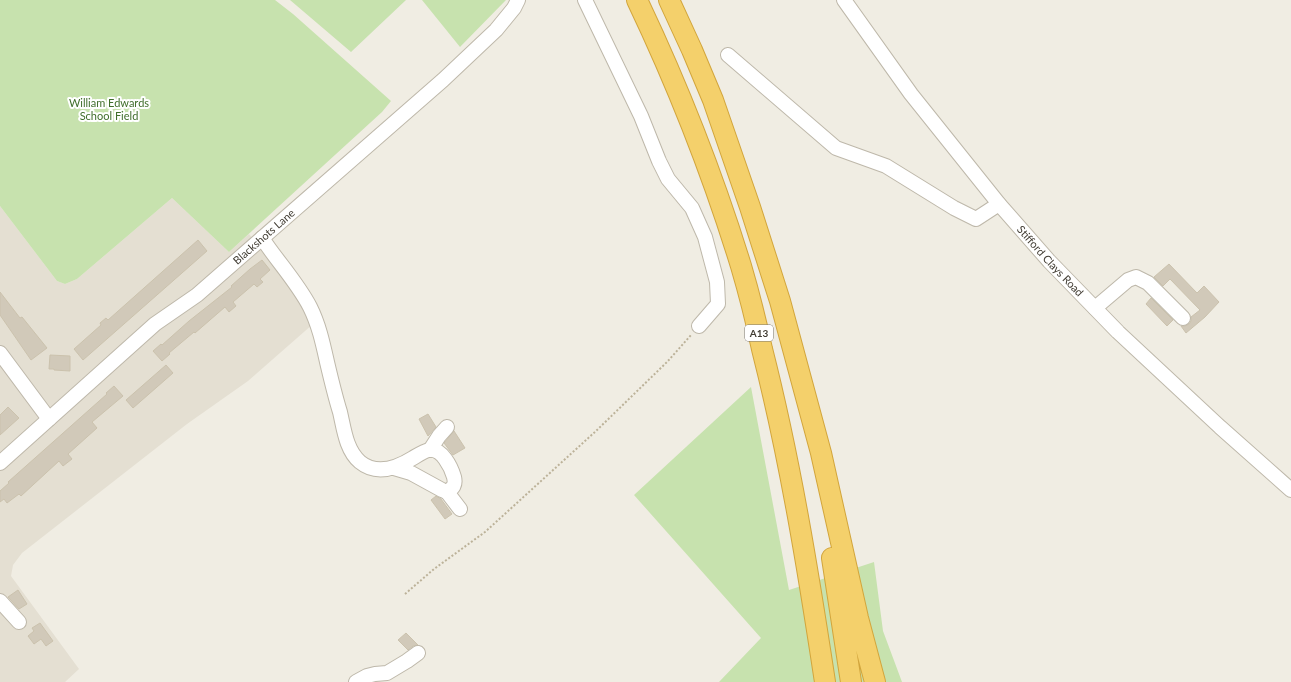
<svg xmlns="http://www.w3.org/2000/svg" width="1291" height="682" font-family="Lato,sans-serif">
<rect width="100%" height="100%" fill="#f0ede3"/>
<path fill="#e4dfd2" d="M 172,198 L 229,252 L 249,234 L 280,273 L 313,324 L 248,381 L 187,424 L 22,553 L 13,565 L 11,576 L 79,669 L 65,682 L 0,682 L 0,206 L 57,281 L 65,284 L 77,279 Z"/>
<path fill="#c7e2ae" d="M 0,0 L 275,0 L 293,14 L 391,101 L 382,112 L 229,252 L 172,198 L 77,279 L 65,284 L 57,281 L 0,206 Z
M 290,0 L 406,0 L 351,52 Z
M 422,0 L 506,0 L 460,47 Z
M 751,387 L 789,590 L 874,562 L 883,631 L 902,682 L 719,682 L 761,638 L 634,495 Z"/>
<path fill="#d1c9b9" stroke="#cbc2ad" d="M 198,240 L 207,251 L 83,360 L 74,349 L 101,325 L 100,323 L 106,318 L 108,320 Z
M 262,260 L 270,270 L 260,279 L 263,282 L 257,287 L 254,284 L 233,302 L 236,306 L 229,312 L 225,307 L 195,333 L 194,332 L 169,353 L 170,354 L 162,361 L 153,351 L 161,344 L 162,345 L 189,321 L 232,287 L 231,286 L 250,269 Z
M 1169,264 L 1197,293 L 1204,286 L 1219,302 L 1205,317 L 1186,333 L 1181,326 L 1185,326 L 1189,324 L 1191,321 L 1191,317 L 1200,310 L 1170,279 L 1163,286 L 1154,277 Z
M 0,292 L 20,318 L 22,317 L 47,348 L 31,360 L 0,315 Z
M 1151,298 L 1173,320 L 1167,326 L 1146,304 Z
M 50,355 L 70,356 L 70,371 L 54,370 L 54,369 L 49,369 Z
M 166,365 L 173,373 L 133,408 L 126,400 Z
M 114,386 L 123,396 L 92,422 L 97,428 L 68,454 L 72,459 L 63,466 L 59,461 L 21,496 L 19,494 L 7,503 L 4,499 L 0,502 L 0,491 L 9,483 L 8,482 L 107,394 L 106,393 Z
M 8,407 L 19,418 L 0,435 L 0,415 Z
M 428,414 L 436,427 L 428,436 L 419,419 Z
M 454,431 L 465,448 L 453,455 L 444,443 Z
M 436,496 L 441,499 L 452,514 L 445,519 L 431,500 Z
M 18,590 L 27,604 L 19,609 L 8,597 Z
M 40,623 L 53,641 L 46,646 L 41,639 L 34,644 L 28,636 L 34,631 L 32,628 Z
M 406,633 L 418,645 L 413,646 L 408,650 L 398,640 Z"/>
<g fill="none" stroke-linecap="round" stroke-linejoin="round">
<g stroke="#beb8aa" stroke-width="16">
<g id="minor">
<path d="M 585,0 L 641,116 L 659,161 L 668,179 L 692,208 L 705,237 L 717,282 L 718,304 L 699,326"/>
<path id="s1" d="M 844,0 L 911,94 L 999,204 L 1049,261 L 1118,332 L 1220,427 L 1291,490"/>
<path d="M 728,55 L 836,148 L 886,166 L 954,208 L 976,219 L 999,204"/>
<path d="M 262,238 C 277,261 297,282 310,307 C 319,325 323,344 327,362 C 331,379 335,396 340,412 C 344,429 346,450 360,462 C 377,476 397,468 413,458 C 418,455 424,451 429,450 C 442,448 451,467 454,477 C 456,485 453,488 447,492 L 442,490 L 411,473 L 394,468"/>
<path d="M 1095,308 L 1128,280 L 1136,277 L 1148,283 L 1183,318"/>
<path d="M 0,353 L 49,419"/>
<path d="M 430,450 L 439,436 L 447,427"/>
<path id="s2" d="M 0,463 L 155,324 L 197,295 L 443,80 L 496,30 L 514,8 L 518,0"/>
<path d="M 447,492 L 460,509"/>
<path d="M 0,601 L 19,622"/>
<path d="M 356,682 L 367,676 L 375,674 L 387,673 L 407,661 L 418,653"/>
</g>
</g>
<g stroke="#d2a53c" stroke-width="22">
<path id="highway" d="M 637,0 C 678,86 713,175 741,266 C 749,293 756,321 762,349 C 790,459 808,570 825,682
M 669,0 L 692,50 L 713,100 L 750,207 L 780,301 L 821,453 L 858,618 L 875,682
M 832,558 L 851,682"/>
</g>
<path stroke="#bcb299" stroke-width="2" stroke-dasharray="2 2" stroke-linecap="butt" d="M 405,594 L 434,569 L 485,532 L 596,431 L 667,362 L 692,334"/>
<use href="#minor" stroke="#fff" stroke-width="14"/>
<use href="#highway" stroke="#f4d06b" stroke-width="20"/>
</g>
<g text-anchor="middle" stroke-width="4" stroke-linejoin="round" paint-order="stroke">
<rect fill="#fff" stroke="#7b7771" stroke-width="1" x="745" y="325" width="28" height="16" rx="3"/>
<g font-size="10" font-weight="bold" fill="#423d34">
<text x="759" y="337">A13</text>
</g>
<g font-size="11" fill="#406e2c" stroke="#fff">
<text x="109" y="107">William Edwards<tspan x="109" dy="13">School Field</tspan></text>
</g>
<g font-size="11" fill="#423d34" stroke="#fff">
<text dy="4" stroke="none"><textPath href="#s2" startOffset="348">Blackshots Lane</textPath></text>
<text dy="4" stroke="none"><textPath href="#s1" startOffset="333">Stifford Clays Road</textPath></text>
</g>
</g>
</svg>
